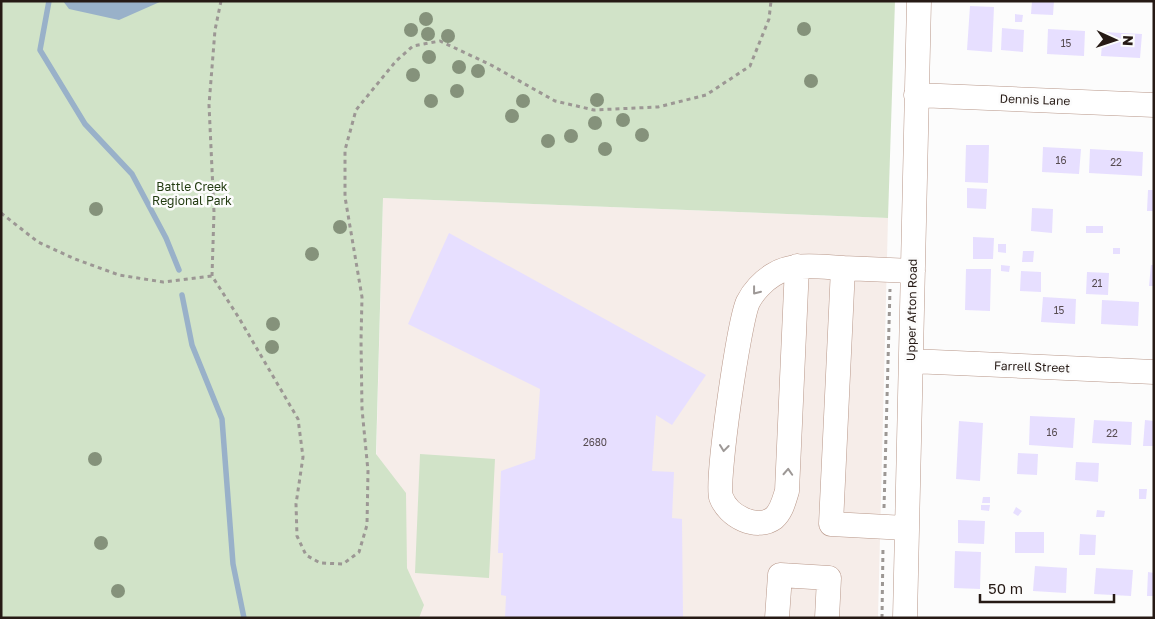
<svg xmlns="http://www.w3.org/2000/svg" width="1155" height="619" font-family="'Golos Text',sans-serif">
<rect width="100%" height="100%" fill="#fcfcfc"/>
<path fill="#f6ede9" d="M 383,198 L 888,218 L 878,618 L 372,618 Z"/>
<path fill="#d1e3c8" d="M 1,1 L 895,1 L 888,218 L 383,198 L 376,454 L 406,493 L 407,568 L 424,605 L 419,618 L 1,618 Z
M 420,454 L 495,459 L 489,578 L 415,573 Z"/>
<path fill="#99b1c9" d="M 63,1 L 162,1 L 119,20 L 69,9 Z"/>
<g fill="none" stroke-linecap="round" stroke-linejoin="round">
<path stroke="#99b1c9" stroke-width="5.5" d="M 49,1 L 40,50 L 85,124 L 132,174 L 166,238 L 179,270
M 182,295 L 192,345 L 222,419 L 233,564 L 244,618"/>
</g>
<path fill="#e7dfff" d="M 1032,1 L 1054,1 L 1053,15 L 1031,14 Z
M 970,6 L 994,7 L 992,52 L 967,50 Z
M 1015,14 L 1023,15 L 1022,22 L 1015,22 Z
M 1002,28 L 1024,30 L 1023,52 L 1001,50 Z
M 1048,29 L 1085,31 L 1084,56 L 1047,54 Z
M 1103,32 L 1142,34 L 1140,58 L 1101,56 Z
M 966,145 L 989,145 L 988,183 L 965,182 Z
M 1043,147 L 1081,149 L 1079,174 L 1042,172 Z
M 1090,149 L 1143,152 L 1142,176 L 1089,173 Z
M 967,188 L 987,189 L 986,209 L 967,208 Z
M 1148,190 L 1154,190 L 1154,211 L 1147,211 Z
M 1032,208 L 1053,209 L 1052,233 L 1031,231 Z
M 1086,226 L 1103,226 L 1103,233 L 1086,233 Z
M 449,233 L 706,375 L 672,425 L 656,415 L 652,471 L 674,472 L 672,518 L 682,519 L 683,618 L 505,618 L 506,596 L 501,595 L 503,553 L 498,553 L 501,471 L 535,459 L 540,389 L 408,324 Z
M 973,237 L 994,238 L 993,259 L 973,259 Z
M 998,244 L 1006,244 L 1006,253 L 998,252 Z
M 1113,248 L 1120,248 L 1120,254 L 1113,254 Z
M 1023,251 L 1034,251 L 1033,262 L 1022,262 Z
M 1001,265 L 1010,266 L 1009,272 L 1001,271 Z
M 1151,265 L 1154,265 L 1154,286 L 1149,286 Z
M 966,269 L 991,269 L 990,311 L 965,310 Z
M 1021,271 L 1041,272 L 1041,292 L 1020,291 Z
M 1087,272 L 1109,273 L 1108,295 L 1086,294 Z
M 1043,297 L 1076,299 L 1075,324 L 1041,322 Z
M 1102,300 L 1139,302 L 1138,326 L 1101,324 Z
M 1030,416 L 1075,418 L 1073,448 L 1029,445 Z
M 1094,420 L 1132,422 L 1131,445 L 1092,443 Z
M 1145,420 L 1154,421 L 1154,446 L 1143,446 Z
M 959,421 L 983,423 L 980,481 L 956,479 Z
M 1018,453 L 1038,454 L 1037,475 L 1017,474 Z
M 1076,462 L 1099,463 L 1098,482 L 1075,480 Z
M 1139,489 L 1147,489 L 1146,499 L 1139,499 Z
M 983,497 L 990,497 L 990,503 L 982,503 Z
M 981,505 L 990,505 L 989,511 L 981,510 Z
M 1016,507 L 1022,511 L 1018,516 L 1013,513 Z
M 1097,510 L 1105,511 L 1104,517 L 1096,517 Z
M 958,520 L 985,521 L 984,544 L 958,543 Z
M 1015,532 L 1044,532 L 1044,553 L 1015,553 Z
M 1080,534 L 1096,535 L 1095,555 L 1079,555 Z
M 955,551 L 981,552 L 980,589 L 954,588 Z
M 1035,566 L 1067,568 L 1066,593 L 1033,591 Z
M 1096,568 L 1133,570 L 1131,596 L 1094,594 Z
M 1148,572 L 1154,573 L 1154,596 L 1147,596 Z"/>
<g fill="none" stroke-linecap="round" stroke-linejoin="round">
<g stroke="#b89789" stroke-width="25">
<path id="minor" d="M 916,95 L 1154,105
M 797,266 L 787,491 C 784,500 782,511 774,518 C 756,531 728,516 721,497 C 716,480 739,322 748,302 C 753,292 763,281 773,275 C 793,262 821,267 843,268
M 911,361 L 1154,372
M 906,528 L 831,524 L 843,268 L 913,271
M 777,618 L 780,575 L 829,578 L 827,618
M 905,618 L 919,1"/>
</g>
<path stroke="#9c9794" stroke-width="3" stroke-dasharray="4 4" stroke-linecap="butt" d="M 221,1 L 215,30 L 209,105 L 214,212 L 212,276 L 239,318 L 298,419 L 303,457 L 296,504 L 297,536 L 306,555 L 320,563 L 343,564 L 359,552 L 367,525 L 368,471 L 362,409 L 361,340 L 362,297 L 345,197 L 345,150 L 356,110 L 396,61 L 413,46 L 440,41 L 491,65 L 555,101 L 594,110 L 658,107 L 706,95 L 750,66 L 769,19 L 771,1
M 1,213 L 38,242 L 75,259 L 119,275 L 163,282 L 212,276
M 884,508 L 890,289
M 882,618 L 883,547"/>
<use href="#minor" stroke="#fff" stroke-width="24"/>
</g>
<g fill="#85927b">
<circle cx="426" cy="19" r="7"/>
<circle cx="804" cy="29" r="7"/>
<circle cx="411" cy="30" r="7"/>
<circle cx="428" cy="34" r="7"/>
<circle cx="448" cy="36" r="7"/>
<circle cx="429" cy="57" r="7"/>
<circle cx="459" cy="67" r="7"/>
<circle cx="478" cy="71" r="7"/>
<circle cx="413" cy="75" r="7"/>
<circle cx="811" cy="81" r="7"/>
<circle cx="457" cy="91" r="7"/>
<circle cx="597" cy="100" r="7"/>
<circle cx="431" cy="101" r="7"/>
<circle cx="523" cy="101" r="7"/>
<circle cx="512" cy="116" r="7"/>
<circle cx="623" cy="120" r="7"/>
<circle cx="595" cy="123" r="7"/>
<circle cx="642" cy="135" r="7"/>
<circle cx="571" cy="136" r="7"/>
<circle cx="548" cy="141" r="7"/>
<circle cx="605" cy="149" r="7"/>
<circle cx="96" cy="209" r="7"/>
<circle cx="340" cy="227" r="7"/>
<circle cx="312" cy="254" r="7"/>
<circle cx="273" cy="324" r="7"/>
<circle cx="272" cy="347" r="7"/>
<circle cx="95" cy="459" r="7"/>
<circle cx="101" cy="543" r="7"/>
<circle cx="118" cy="591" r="7"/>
</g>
<defs><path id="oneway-chevron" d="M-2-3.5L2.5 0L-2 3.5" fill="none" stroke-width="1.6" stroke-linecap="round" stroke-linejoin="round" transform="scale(1.25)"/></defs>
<g stroke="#9d9896">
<use href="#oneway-chevron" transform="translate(756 291) rotate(128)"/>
<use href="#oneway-chevron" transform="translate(724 448) rotate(97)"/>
<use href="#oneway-chevron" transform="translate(788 472) rotate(-87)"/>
</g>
<g text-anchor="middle" stroke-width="5" stroke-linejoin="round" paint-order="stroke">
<g font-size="10" fill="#564b50">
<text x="1066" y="47">15</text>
<text x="1061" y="164">16</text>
<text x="1116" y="166">22</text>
<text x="1097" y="287">21</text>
<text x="1059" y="314">15</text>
<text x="1052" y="436">16</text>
<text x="1112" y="437">22</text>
<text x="595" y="446">2680</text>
</g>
<g font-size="12" fill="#261a15" stroke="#fcfcfc">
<text transform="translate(1035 100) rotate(2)" y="4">Dennis Lane</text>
<text transform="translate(912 310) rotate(-89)" y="4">Upper Afton Road</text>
<text transform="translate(1032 367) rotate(2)" y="4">Farrell Street</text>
</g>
<g font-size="12" fill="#233c12" stroke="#fcfcfc">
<text x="192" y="191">Battle Creek<tspan x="192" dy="14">Regional Park</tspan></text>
</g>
</g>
<rect width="1155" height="619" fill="none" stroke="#261a15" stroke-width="5"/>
<g transform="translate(1115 40) rotate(93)" stroke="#fcfcfc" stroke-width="4" paint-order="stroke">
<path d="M0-4L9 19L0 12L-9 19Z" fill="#261a15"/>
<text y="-8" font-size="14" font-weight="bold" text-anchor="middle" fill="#261a15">N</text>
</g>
<path d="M980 594v8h134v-8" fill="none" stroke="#261a15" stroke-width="2.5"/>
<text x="988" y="594" font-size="15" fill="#261a15" stroke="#fcfcfc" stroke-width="4" paint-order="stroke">50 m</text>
</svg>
